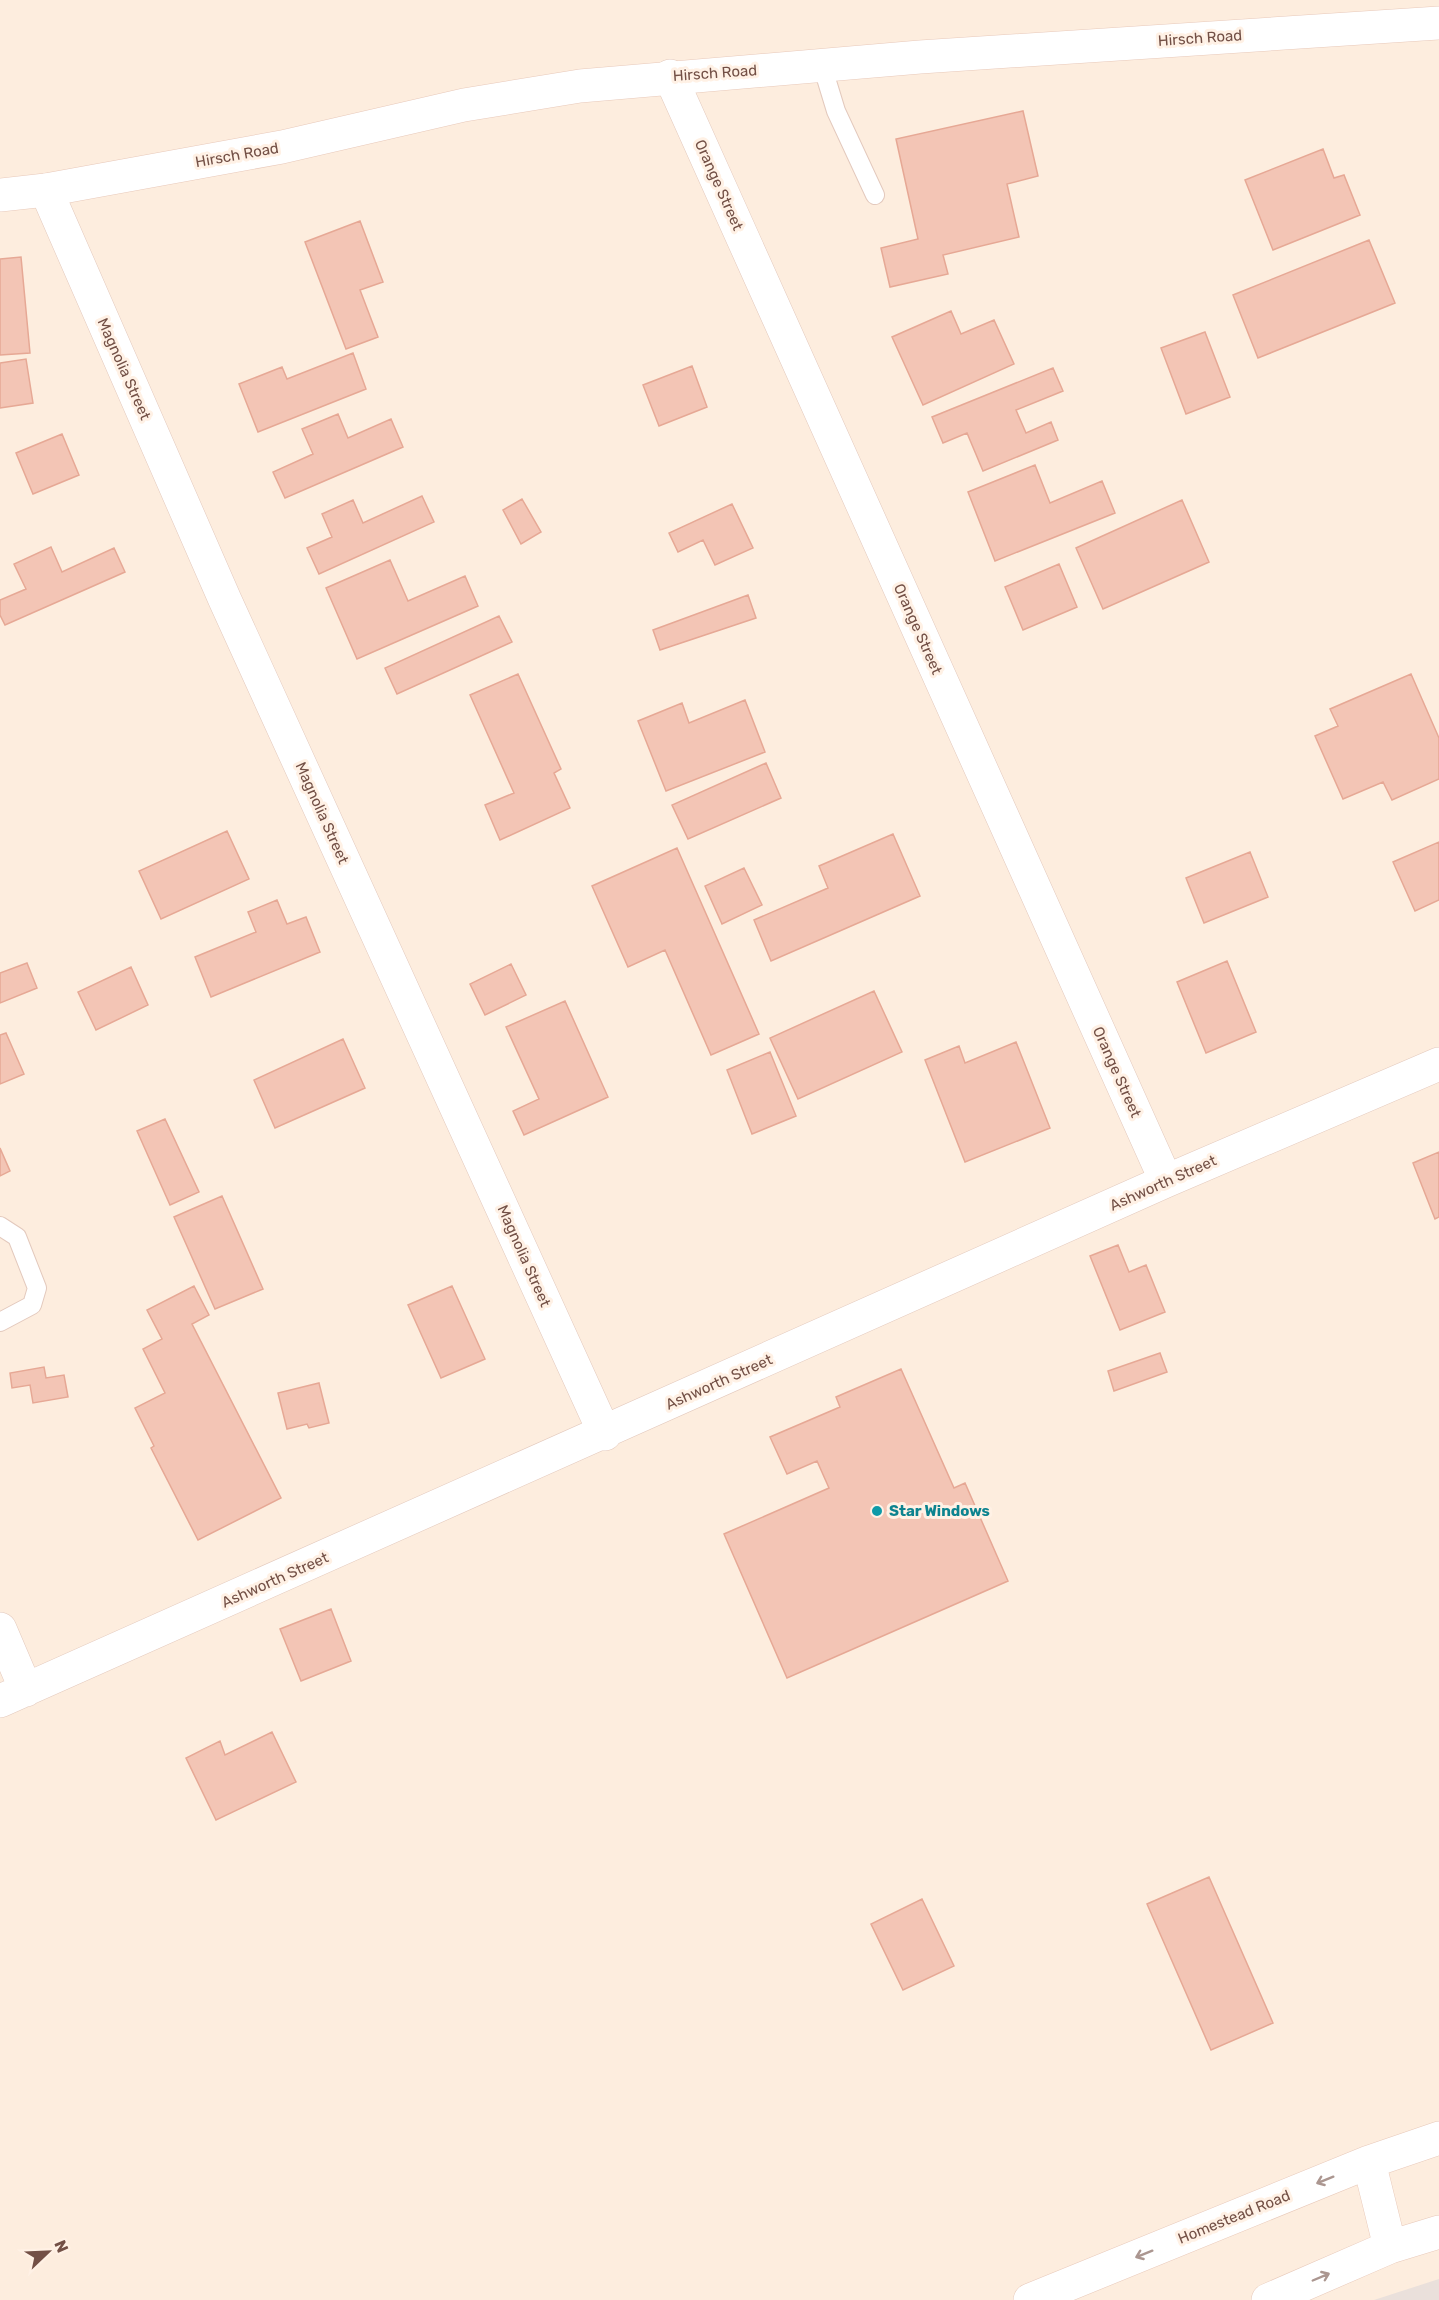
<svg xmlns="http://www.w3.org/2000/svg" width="1439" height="2300" font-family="Rubik,sans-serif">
<rect width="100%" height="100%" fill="#fdedde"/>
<path fill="#eae0db" d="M 1439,2279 L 1439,2300 L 1374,2300 Z"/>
<path fill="#f3c5b5" stroke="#e6a895" stroke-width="1.5" d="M 1023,111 L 1038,176 L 1007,184 L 1019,237 L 943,255 L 948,274 L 890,287 L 881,248 L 918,239 L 896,139 Z
M 1323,149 L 1334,178 L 1344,175 L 1360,215 L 1273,250 L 1245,180 Z
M 360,221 L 383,282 L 360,290 L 378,337 L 346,349 L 305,242 Z
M 1369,240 L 1395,303 L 1258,358 L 1233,295 Z
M 21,257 L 30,353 L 0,355 L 0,259 Z
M 951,311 L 961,334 L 994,320 L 1014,364 L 923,405 L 892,337 Z
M 1205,332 L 1230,397 L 1186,414 L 1161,348 Z
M 353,353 L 366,389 L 258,432 L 239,384 L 282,367 L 287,379 Z
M 26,359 L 33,403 L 0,408 L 0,363 Z
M 692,366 L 707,407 L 659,426 L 643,385 Z
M 1053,368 L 1063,391 L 1016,410 L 1026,433 L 1051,422 L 1058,440 L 983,471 L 967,433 L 943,443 L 932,417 Z
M 338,414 L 348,438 L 391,419 L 403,447 L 285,498 L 273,472 L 313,454 L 302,429 Z
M 62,434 L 79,475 L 33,494 L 16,453 Z
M 1035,465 L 1050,503 L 1102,481 L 1115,513 L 995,561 L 968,492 Z
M 422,496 L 434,522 L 319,574 L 307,548 L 332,537 L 322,514 L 353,500 L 363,523 Z
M 522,499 L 541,532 L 521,544 L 503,510 Z
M 1182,500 L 1209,562 L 1103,609 L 1076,548 Z
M 732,504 L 753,548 L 715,565 L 703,540 L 678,552 L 669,533 Z
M 51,547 L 62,572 L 114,548 L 125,572 L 5,625 L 0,615 L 0,600 L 26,589 L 14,564 Z
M 390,560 L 408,601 L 465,576 L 478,606 L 357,659 L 326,588 Z
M 1059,564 L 1077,607 L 1023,630 L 1005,587 Z
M 748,595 L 756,618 L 660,650 L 653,630 Z
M 499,616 L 512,642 L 397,694 L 385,668 Z
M 518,674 L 561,769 L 554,773 L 570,808 L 500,840 L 485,805 L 514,793 L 470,695 Z
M 1411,674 L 1439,738 L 1439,779 L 1392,800 L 1383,782 L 1343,799 L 1315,736 L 1338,726 L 1330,709 Z
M 745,700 L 765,752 L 666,791 L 638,721 L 682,703 L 689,723 Z
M 766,763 L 781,798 L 688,839 L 672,805 Z
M 227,831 L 249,879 L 161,919 L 139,871 Z
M 893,834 L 920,896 L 771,961 L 754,920 L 828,888 L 819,866 Z
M 1439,842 L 1439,900 L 1415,911 L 1393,862 Z
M 677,848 L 759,1034 L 711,1055 L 665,950 L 628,967 L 592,886 Z
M 1250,852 L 1268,897 L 1204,923 L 1186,878 Z
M 744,868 L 762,905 L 722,924 L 705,886 Z
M 277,900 L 287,924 L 306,917 L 320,952 L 211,997 L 195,957 L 256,932 L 248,912 Z
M 1227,961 L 1256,1032 L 1206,1053 L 1177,982 Z
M 27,963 L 37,988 L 0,1003 L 0,973 Z
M 511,964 L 526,995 L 485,1015 L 470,984 Z
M 131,967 L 148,1005 L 96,1030 L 78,992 Z
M 874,991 L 902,1052 L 798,1099 L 770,1038 Z
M 565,1001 L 608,1097 L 524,1135 L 513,1111 L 539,1099 L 506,1027 Z
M 6,1033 L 24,1074 L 0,1084 L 0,1035 Z
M 343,1039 L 365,1088 L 275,1128 L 254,1080 Z
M 1016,1042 L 1050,1128 L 965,1162 L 925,1060 L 959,1046 L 965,1063 Z
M 770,1052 L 796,1116 L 752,1134 L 727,1070 Z
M 165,1119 L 199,1192 L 170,1205 L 137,1131 Z
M 0,1148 L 10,1171 L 0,1176 Z
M 1439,1152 L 1439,1217 L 1435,1219 L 1413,1163 Z
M 222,1196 L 263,1289 L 215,1309 L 174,1217 Z
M 1118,1245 L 1129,1272 L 1146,1265 L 1165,1312 L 1120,1330 L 1090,1256 Z
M 194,1286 L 209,1315 L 192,1324 L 281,1498 L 198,1540 L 151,1448 L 154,1446 L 135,1408 L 165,1393 L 143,1349 L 162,1339 L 147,1310 Z
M 452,1286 L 485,1359 L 441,1378 L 408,1305 Z
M 1160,1353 L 1167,1372 L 1114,1391 L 1108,1371 Z
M 44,1367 L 46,1378 L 64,1375 L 68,1397 L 33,1403 L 30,1385 L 12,1388 L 10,1373 Z
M 901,1369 L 954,1488 L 965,1483 L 1008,1581 L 787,1678 L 724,1534 L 829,1488 L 817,1461 L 787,1474 L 770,1437 L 840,1407 L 836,1397 Z
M 319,1383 L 329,1423 L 309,1428 L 307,1424 L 287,1429 L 278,1393 Z
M 331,1609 L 351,1661 L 301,1681 L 280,1629 Z
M 272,1732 L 296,1782 L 216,1820 L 186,1758 L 220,1741 L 225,1755 Z
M 1209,1877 L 1273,2023 L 1211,2050 L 1147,1904 Z
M 922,1899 L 954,1966 L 903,1990 L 871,1924 Z"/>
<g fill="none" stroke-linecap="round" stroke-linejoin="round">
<g stroke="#e3c9bd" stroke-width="20">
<path id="lane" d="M 822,65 L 836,111 L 875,195
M 0,1226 L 17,1237 L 37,1288 L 32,1305 L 0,1322"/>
</g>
<g stroke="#e3c9bd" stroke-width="34">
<path id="street" d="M 670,76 L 1166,1181
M 46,190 L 225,600 L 605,1434
M 0,1629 L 26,1690
M 0,1701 L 1166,1181 L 1439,1064"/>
</g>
<g stroke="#e8c9ba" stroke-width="34">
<path id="secondary" d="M 0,195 L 46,190 L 282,147 L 464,105 L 580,86 L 920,57 L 1439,23
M 1369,2162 L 1390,2247
M 1030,2300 L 1369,2162 L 1439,2138
M 1268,2300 L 1390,2247 L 1439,2232"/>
</g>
<use href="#lane" stroke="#fff" stroke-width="18"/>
<use href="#street" stroke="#fff" stroke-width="33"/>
<use href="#secondary" stroke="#fff" stroke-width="33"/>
</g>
<defs><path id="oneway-shaft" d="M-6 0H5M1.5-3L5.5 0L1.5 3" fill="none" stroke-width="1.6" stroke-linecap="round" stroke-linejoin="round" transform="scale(1.5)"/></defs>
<g stroke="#ab9690">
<use href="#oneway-shaft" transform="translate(1325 2180) rotate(158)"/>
<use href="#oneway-shaft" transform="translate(1144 2254) rotate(158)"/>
<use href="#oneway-shaft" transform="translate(1321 2277) rotate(-23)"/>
</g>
<circle fill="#0f9aa8" stroke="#fff1e5" stroke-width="2" cx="877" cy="1511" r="6"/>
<g text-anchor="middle" stroke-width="6" stroke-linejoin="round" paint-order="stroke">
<g font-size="15" fill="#735046" stroke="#fff1e5">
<text transform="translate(1200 38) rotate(-4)" y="5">Hirsch Road</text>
<text transform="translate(715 73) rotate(-4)" y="5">Hirsch Road</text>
<text transform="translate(237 155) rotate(-10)" y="5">Hirsch Road</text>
<text transform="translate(719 185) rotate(66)" y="5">Orange Street</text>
<text transform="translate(124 369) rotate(66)" y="5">Magnolia Street</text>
<text transform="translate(918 629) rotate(66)" y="5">Orange Street</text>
<text transform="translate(322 813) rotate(66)" y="5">Magnolia Street</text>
<text transform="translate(1117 1072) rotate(66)" y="5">Orange Street</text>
<text transform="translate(1163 1183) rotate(-24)" y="5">Ashworth Street</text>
<text transform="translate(524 1256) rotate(66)" y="5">Magnolia Street</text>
<text transform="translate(719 1382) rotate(-24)" y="5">Ashworth Street</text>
<text transform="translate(275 1580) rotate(-24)" y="5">Ashworth Street</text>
<text transform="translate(1234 2217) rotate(-22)" y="5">Homestead Road</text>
</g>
<g font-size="15" font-weight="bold" fill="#0d838f" stroke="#fff1e5" text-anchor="start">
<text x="889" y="1516">Star Windows</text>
</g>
</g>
<g transform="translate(48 2252) rotate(67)" stroke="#fff1e5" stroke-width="4.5" paint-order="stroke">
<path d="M0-4.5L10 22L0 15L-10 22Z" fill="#735046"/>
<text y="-9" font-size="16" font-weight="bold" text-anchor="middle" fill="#735046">N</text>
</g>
</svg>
